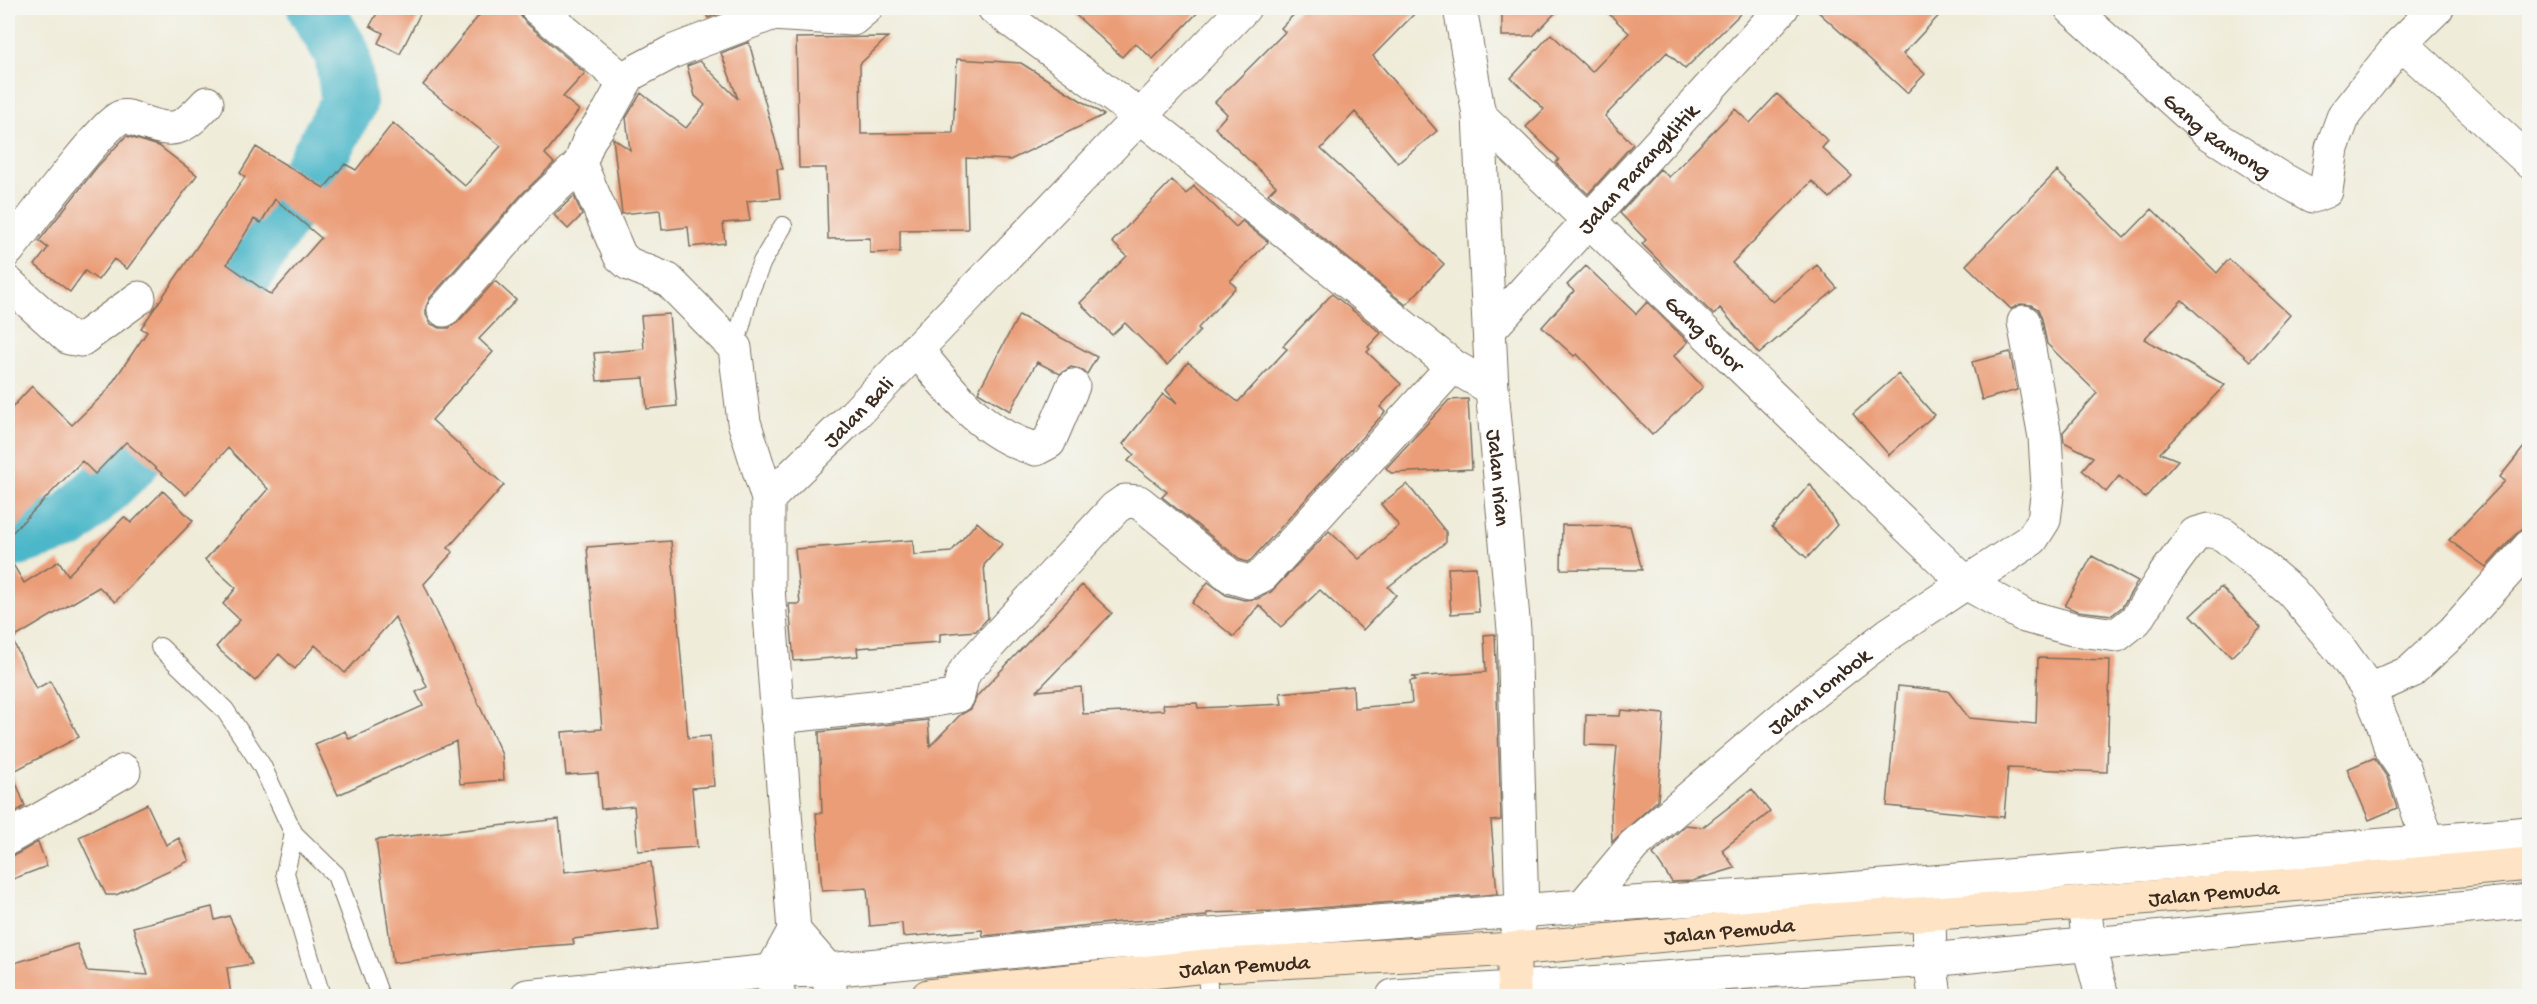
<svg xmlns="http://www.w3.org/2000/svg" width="2537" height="1004" font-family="'Gochi Hand',sans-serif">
<rect width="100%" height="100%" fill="#f6f6f2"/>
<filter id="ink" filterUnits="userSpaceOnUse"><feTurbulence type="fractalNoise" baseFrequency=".0167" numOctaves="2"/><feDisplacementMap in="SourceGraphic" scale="12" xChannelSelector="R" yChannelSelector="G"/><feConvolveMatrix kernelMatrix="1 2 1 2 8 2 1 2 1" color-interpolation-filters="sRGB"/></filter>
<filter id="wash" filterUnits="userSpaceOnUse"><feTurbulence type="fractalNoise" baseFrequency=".008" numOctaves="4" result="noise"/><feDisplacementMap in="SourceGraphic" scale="24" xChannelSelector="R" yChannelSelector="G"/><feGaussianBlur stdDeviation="1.35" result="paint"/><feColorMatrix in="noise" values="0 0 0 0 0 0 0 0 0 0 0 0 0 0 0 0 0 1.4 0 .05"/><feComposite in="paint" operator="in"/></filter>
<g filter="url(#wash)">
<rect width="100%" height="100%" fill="#efecd9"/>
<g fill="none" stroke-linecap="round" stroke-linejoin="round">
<path stroke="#4cb7c9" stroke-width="56" d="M 8,541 L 68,522 L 131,462 L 213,325 L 313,167 L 349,103 L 342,53 L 315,8"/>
</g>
<g id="blocks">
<path fill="#eb9d77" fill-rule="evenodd" d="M 380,8 L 423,8 L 400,54 L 378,43 L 383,33 L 370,26 Z
M 485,8 L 519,8 L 520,15 L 525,22 L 585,73 L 563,97 L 579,110 L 545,154 L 554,163 L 523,193 L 430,298 L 426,307 L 426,315 L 431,324 L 440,328 L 449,328 L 458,322 L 495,281 L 516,300 L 479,339 L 493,352 L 432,420 L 504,485 L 448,548 L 453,552 L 424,584 L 502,755 L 504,780 L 460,784 L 456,741 L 338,795 L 315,744 L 345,731 L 349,739 L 423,706 L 416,692 L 427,687 L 395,617 L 345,673 L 315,645 L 295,669 L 279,654 L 255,681 L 216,647 L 240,620 L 223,604 L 236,588 L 205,560 L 268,489 L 228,448 L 186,495 L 126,442 L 95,474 L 82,461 L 8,537 L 8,412 L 32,386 L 72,425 L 106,392 L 147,332 L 141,328 L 245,177 L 240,173 L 256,147 L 324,188 L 345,164 L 356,170 L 393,123 L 465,186 L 501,146 L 423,85 ZM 275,199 L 321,238 L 271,295 L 227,264 L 254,219 L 261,223 Z
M 704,8 L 735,8 L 708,18 Z
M 1068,8 L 1202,8 L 1153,59 L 1135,43 L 1122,57 Z
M 1300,8 L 1420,8 L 1373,56 L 1437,131 L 1398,163 L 1355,112 L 1321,149 L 1444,264 L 1406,305 L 1268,194 L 1276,186 L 1215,128 L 1227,114 L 1215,102 L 1285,32 L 1281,28 Z
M 1502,8 L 1560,8 L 1533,36 L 1502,36 Z
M 1603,8 L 1746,8 L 1685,69 L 1667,52 L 1605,116 L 1633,144 L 1588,194 L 1556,163 L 1559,159 L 1526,127 L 1544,109 L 1511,78 L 1551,34 L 1592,72 L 1629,33 Z
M 1814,8 L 1946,8 L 1903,54 L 1925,74 L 1907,93 Z
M 888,37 L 860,64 L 861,134 L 953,133 L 957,59 L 1021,63 L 1104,115 L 1010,160 L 966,158 L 968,229 L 900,230 L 900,252 L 870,253 L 870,238 L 828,239 L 826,168 L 799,168 L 796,38 Z
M 749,42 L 783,169 L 777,169 L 780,198 L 747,201 L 750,221 L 723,223 L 725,243 L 690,247 L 688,227 L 662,230 L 660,210 L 622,214 L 613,138 L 630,150 L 626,118 L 641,93 L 686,128 L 705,105 L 695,96 L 687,66 L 700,61 L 738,99 L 721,53 Z
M 1777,94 L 1828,141 L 1822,148 L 1852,176 L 1830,198 L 1812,181 L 1732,263 L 1773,302 L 1817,265 L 1837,288 L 1759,354 L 1720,308 L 1714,315 L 1673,275 L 1642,244 L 1646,240 L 1620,213 L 1660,169 L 1669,177 L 1735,109 L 1750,123 Z
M 126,136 L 159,146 L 197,175 L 127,269 L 114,259 L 98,280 L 85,271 L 70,292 L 35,265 L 48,248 L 39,241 L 97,167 Z
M 2057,171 L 2124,238 L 2152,209 L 2217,273 L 2229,259 L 2290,315 L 2250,361 L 2182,300 L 2144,339 L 2225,385 L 2160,453 L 2178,460 L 2145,498 L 2119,476 L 2106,492 L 2082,470 L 2093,457 L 2064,442 L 2063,432 L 2097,393 L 2047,344 L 2042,319 L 2038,309 L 2031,305 L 2021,304 L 2011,309 L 1966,265 Z
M 1172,180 L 1186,194 L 1194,186 L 1236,227 L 1242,221 L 1268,242 L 1230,281 L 1236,287 L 1198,328 L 1200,331 L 1167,365 L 1125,323 L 1112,335 L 1080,303 L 1127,256 L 1112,242 Z
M 574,196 L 582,215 L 568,229 L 554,215 Z
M 1586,266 L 1636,314 L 1647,302 L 1688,342 L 1674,356 L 1703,387 L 1652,435 L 1577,354 L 1574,356 L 1542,327 L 1574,291 L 1567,285 Z
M 1332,294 L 1381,333 L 1368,347 L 1370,349 L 1367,352 L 1401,384 L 1380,407 L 1385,412 L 1251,560 L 1247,562 L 1241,560 L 1162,497 L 1167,492 L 1128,461 L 1134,454 L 1123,444 L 1163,394 L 1177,403 L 1166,390 L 1188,362 L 1238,402 L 1287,349 L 1283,346 Z
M 669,314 L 677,406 L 647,409 L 644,378 L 597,381 L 594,353 L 644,349 L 641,316 Z
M 1019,315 L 1097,357 L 1087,374 L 1080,369 L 1071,367 L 1060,374 L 1037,362 L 1010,411 L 978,392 Z
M 2010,352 L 2017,390 L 1982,400 L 1972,362 Z
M 1898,374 L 1934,415 L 1889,455 L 1853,414 Z
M 1468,399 L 1472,469 L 1391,473 L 1386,468 L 1449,400 Z
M 2529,441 L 2529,523 L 2516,534 L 2486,567 L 2449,540 L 2505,481 L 2500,477 Z
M 1407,484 L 1446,532 L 1446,542 L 1388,587 L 1396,595 L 1363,630 L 1320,590 L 1281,627 L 1259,605 L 1234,637 L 1192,603 L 1208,582 L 1226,595 L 1244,600 L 1257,599 L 1271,592 L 1329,531 L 1359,559 L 1399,526 L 1381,504 Z
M 1810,484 L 1837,525 L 1807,558 L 1772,527 Z
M 163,491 L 193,521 L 115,602 L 99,587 L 12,639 L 36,689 L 50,681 L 79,737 L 12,772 L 25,806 L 8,817 L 8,556 L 24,583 L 59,561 L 68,575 L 124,517 L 131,523 Z
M 977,522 L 1002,544 L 984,565 L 988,618 L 976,631 L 940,634 L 940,642 L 857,648 L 858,656 L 794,661 L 789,604 L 800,604 L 795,549 L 913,540 L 914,555 L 951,552 Z
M 1562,525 L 1630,526 L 1642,570 L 1561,569 Z
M 671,541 L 688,738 L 710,736 L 714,786 L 692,788 L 697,847 L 638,851 L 634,806 L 601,809 L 598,773 L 566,775 L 562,732 L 602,729 L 587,547 Z
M 2092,556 L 2138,581 L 2122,607 L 2112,615 L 2077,611 L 2065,606 Z
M 1476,567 L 1479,612 L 1451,614 L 1448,568 Z
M 1082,585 L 1112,613 L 1037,691 L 1081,687 L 1083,714 L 1164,710 L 1163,704 L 1197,703 L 1198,708 L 1282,704 L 1280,693 L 1353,686 L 1354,708 L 1412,703 L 1410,681 L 1416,680 L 1413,677 L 1486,672 L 1484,635 L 1495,634 L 1501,820 L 1491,821 L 1497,894 L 1279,911 L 1207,913 L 1207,916 L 1120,922 L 983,936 L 982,930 L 903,937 L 902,923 L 870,926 L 867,888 L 822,891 L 816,813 L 822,813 L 819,732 L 928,720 L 930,746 L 960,715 L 971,709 L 977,696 Z
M 2221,587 L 2261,628 L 2231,657 L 2191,615 Z
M 2038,658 L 2110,660 L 2107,772 L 2008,768 L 2004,817 L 1887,806 L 1898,686 L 1948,691 L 1969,718 L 2036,724 Z
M 1621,710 L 1664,714 L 1658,800 L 1612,842 L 1611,815 L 1617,746 L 1585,745 L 1586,715 L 1620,716 Z
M 2374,758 L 2387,777 L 2397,808 L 2369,820 L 2347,769 Z
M 1752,789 L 1770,812 L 1722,850 L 1735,868 L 1692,881 L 1672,882 L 1653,854 L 1686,825 L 1703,827 Z
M 147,804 L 166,845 L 179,838 L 189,861 L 116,895 L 106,895 L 79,837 Z
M 559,819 L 565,872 L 651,862 L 659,929 L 573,939 L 574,944 L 516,948 L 393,963 L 376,840 Z
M 38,842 L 47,866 L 8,881 L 8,857 L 17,854 Z
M 212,907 L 215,920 L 229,916 L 252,964 L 227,968 L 231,996 L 8,996 L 8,965 L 77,944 L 87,971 L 148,975 L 133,927 Z"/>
</g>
</g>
<g filter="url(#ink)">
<use href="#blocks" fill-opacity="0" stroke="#7a6e5f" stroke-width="1.5"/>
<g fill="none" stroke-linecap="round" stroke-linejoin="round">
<g stroke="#7a6e5f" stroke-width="20">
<path id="service" d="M 735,348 L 750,291 L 762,262 L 783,226
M 160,647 L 225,710 L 262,766 L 294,834 L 336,875 L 380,996
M 294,834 L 285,873 L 321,996
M 1206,966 L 1209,996"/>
</g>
<g stroke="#7a6e5f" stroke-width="35">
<g id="minor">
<path d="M 537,8 L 625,82"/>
<path d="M 994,8 L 1140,116 L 1453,366 L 1492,389"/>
<path id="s1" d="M 2071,8 L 2209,133 L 2275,175 L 2313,196 L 2326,191 L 2332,148 L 2344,115 L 2401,43 L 2437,8"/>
<path d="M 2401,43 L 2530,162"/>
<path id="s2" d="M 1479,115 L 1966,583 L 2025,616 L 2073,629 L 2117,635 L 2136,620 L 2163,577 L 2195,534 L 2209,530 L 2224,535 L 2291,591 L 2340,649 L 2369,690 L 2385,728 L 2391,750 L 2404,769 L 2428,842 L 2429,865"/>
<path d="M 580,164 L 620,256 L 629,264 L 668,280 L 735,348 L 744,422 L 768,499"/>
<path d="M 8,250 C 24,230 106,120 121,117 C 127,115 134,119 139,121 C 176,134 182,130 207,103"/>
<path d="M 8,283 L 69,338 L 81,340 L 139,298"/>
<path d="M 444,310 L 537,205 L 580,164 L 589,140 L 609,111 L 629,75 L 674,51 L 771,14 L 853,19 L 866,8"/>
<path id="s3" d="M 1490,329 L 1782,8"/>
<path d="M 916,349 C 950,390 982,435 1036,449 L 1049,442 L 1073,386"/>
<path d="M 2369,690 L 2410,672 L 2454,631 L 2530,546"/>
<path d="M 777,717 L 922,702 L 958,696 L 962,678 L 966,670 L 1115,508 L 1125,501 L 1139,502 L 1232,577 L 1249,582 L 1263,575 L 1453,366"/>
<path d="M 8,838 L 124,771"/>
<path d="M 2084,903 L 2089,946 L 2102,996"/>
<path id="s4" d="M 1583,906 L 1634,845 L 1806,698 L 1889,634 L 2032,539 L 2044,520 L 2048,488 L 2045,437 L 2024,322"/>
<path d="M 1929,915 L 1930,960 L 1935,996"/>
<path d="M 527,996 L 772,971 L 828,970 L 1068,946 L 1583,906 L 1811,892 L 2530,833"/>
<path d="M 1393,996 L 1930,960 L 2530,901"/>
</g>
</g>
<g stroke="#7a6e5f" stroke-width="35">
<g id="tertiary">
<path id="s5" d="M 1460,8 L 1479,115 L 1492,389 L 1514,630 L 1522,912 L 1514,949"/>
<path d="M 794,931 L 828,970 L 831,996"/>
<path id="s6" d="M 779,996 L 772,971 L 794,931 L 768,588 L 768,499 L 854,415 L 1244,8"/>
</g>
</g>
<g stroke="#7a6e5f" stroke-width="35">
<g id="secondary">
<path id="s7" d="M 928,996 L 1206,966 L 1514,949 L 1829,920 L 2084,903 L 2530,864"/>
<path d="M 1514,996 L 1514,949"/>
</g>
</g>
<use href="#service" stroke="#fff" stroke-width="18"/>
<use href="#minor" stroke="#fff" stroke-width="33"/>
<use href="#tertiary" stroke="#fff" stroke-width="33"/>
<use href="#secondary" stroke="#fee4c5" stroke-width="33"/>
</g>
</g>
<g text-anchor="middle" stroke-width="6" stroke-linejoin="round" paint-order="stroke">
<g font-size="22" fill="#3b2a1e" stroke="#f6f6f2">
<text dy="8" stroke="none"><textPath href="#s1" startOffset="194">Gang Ramong</textPath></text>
<text dy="8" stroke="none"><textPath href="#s3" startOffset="218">Jalan Parangklitik</textPath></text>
<text dy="8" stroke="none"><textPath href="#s2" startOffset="314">Gang Solor</textPath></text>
<text dy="8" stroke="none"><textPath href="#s6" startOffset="630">Jalan Bali</textPath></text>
<text dy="8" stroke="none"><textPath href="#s5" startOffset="472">Jalan Irian</textPath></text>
<text dy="8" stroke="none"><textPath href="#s4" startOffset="320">Jalan Lombok</textPath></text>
<text dy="8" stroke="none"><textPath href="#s7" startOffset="1290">Jalan Pemuda</textPath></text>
<text dy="8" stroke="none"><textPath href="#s7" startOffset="804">Jalan Pemuda</textPath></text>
<text dy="8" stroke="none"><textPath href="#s7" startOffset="318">Jalan Pemuda</textPath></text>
</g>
</g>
<rect width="2537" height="1004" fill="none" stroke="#f6f6f2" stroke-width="30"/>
</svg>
